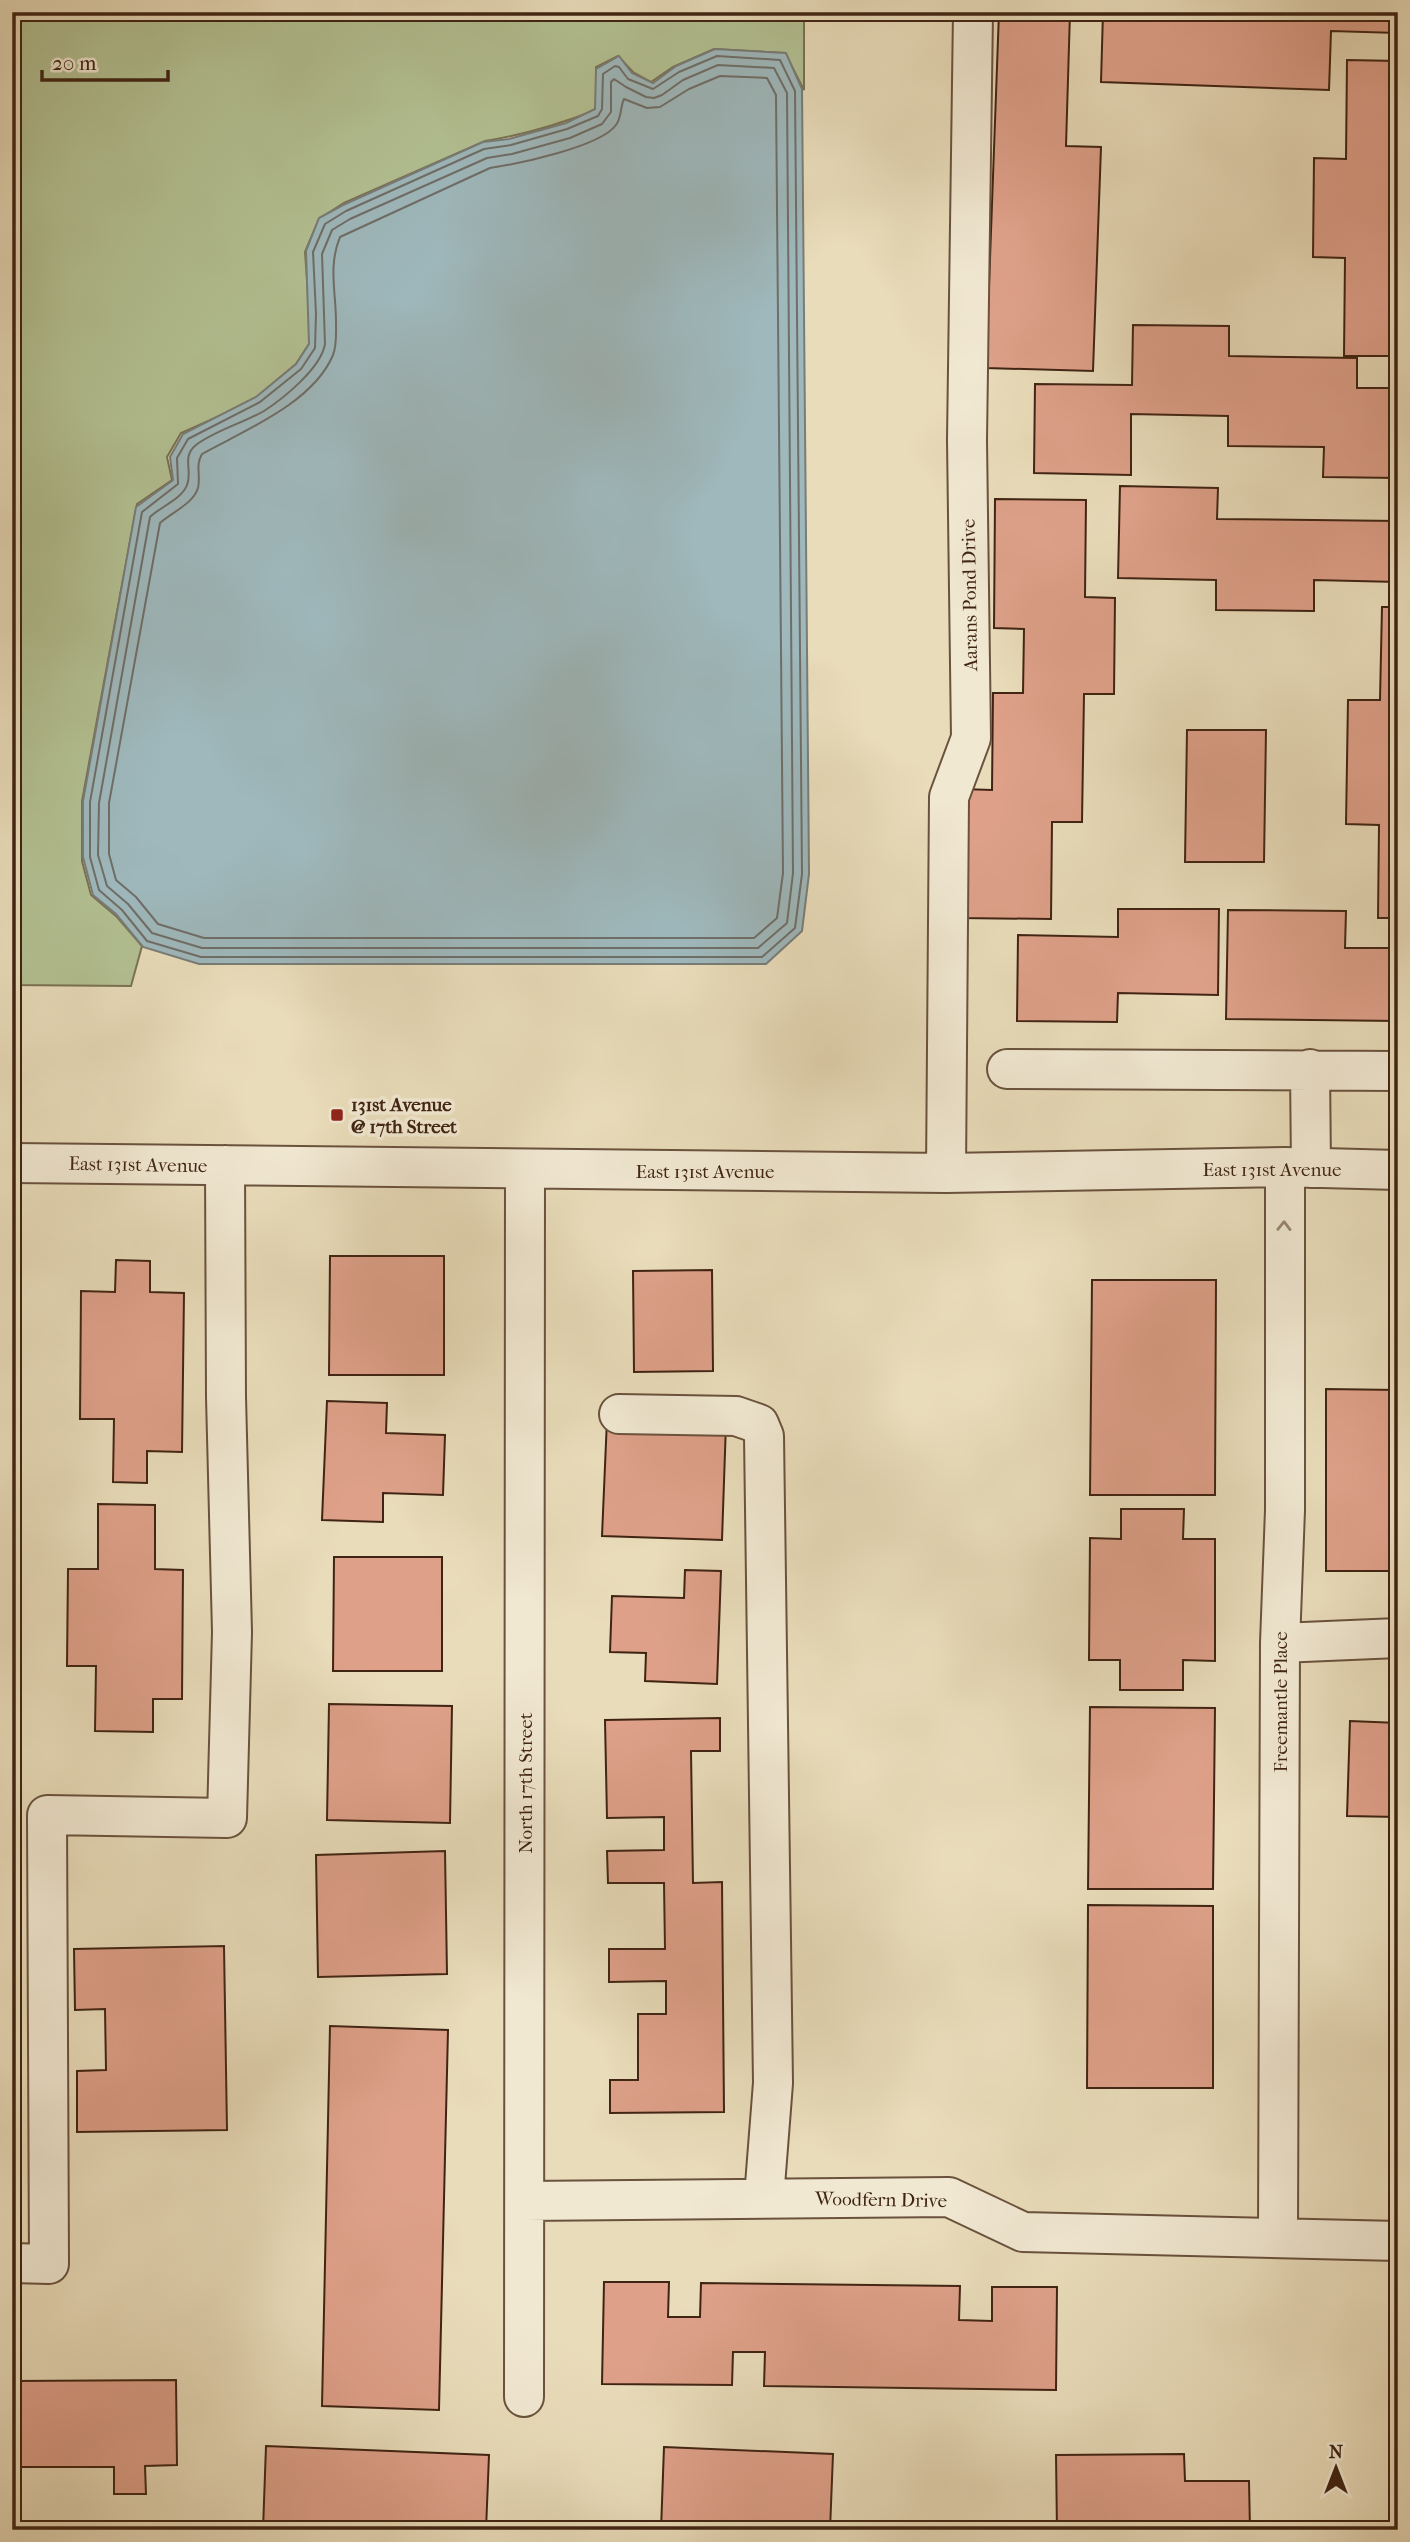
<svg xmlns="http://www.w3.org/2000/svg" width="1410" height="2542" font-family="'IM FELL French Canon',serif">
<rect width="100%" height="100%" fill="#e9dcba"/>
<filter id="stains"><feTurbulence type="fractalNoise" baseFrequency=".00286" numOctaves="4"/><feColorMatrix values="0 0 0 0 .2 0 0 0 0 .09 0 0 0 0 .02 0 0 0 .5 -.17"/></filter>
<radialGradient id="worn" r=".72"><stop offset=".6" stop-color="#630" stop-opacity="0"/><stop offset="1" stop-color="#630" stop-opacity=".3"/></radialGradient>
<path fill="#b3c193" stroke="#7a7253" stroke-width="2" d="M 12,12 L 804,12 L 804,90 L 785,53 L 714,49 L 673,67 L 651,82 L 633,72 L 618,56 L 596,67 L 596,110 C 560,124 523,135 485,141 L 344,203 L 319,219 L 305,252 L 309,308 L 309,344 L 296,364 L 251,402 L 181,433 L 167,457 L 172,480 L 137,504 L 82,801 L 82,861 L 91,895 L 117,917 L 142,946 L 131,986 L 12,985 Z"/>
<path fill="#9eb8bc" stroke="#787d78" stroke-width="2" d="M 715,49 L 786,53 L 802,89 L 809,874 L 802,931 L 766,964 L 199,964 L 143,947 L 116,914 L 93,895 L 83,857 L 83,801 L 136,507 L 173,480 L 170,457 L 183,434 L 256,397 L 296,364 L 309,344 L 306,251 L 319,218 L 343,205 L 483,142 L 509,139 L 566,123 L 595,109 L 596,69 L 619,56 L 632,73 L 653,83 L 676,66 Z"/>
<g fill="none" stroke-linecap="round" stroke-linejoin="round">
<path stroke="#6f6e68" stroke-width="2" d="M 717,56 L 780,60 L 795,91 L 802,874 L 795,928 L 762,957 L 201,957 L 147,941 L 122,910 L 99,890 L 90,857 L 90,802 L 142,512 L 178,484 L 177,458 L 188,439 L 260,402 L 301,369 L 315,348 L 316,314 L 313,252 L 325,224 L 346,211 L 484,149 L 511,145 L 567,129 L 598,116 L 602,109 L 603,74 L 615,66 L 619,67 L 628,79 L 653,89 L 679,72 Z
M 718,65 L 774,68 L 787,93 L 793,873 L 787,923 L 758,948 L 202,948 L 152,933 L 128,904 L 107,886 L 98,855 L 99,803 L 150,517 C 160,507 182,499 187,485 C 193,471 181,457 196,445 C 214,431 243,423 264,411 C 284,398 321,368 325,344 L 322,254 L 332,230 L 350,219 L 487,158 L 512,154 L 570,138 L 602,124 L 611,112 L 611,82 L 614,79 L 626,87 L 646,97 L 654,98 L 662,95 L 683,80 Z
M 720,76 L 767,78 L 776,95 L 783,873 L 777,918 L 754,938 L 204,938 L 158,924 L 136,897 L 116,880 L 109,854 L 109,803 L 160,523 C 172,512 193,504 198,488 C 201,475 195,466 202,454 C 245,430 313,403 333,355 C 337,345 336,333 336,322 C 336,292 328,266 340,237 L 490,168 C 517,164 600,147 616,125 C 622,117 620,107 624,99 L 647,108 L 660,107 L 689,89 Z"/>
</g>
<path fill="#dea089" stroke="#402413" stroke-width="2" d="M 999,12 L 1070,12 L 1066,146 L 1101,147 L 1093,371 L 986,368 Z
M 1103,12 L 1398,12 L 1398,33 L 1331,31 L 1329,90 L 1101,82 Z
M 1347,60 L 1398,61 L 1398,356 L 1344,356 L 1345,258 L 1313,257 L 1314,158 L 1346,159 Z
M 1133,325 L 1229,326 L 1229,356 L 1357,358 L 1357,388 L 1398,388 L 1398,478 L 1323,477 L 1324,447 L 1228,446 L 1228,416 L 1131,414 L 1131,475 L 1034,473 L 1035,384 L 1132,385 Z
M 1120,486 L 1218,488 L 1217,519 L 1398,521 L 1398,582 L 1314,580 L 1314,611 L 1216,610 L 1216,580 L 1118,578 Z
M 995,499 L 1086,500 L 1085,597 L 1115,598 L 1114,694 L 1084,694 L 1082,822 L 1052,822 L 1051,919 L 960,918 L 962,789 L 992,790 L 993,693 L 1023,693 L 1024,629 L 994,628 Z
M 1382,607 L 1398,607 L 1398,918 L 1378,918 L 1379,825 L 1346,824 L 1348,700 L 1380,700 Z
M 1187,730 L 1266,730 L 1264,862 L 1185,862 Z
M 1118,909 L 1219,909 L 1218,995 L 1118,993 L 1117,1022 L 1017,1021 L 1018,935 L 1118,937 Z
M 1228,910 L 1346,911 L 1345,948 L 1398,948 L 1398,1021 L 1226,1019 Z
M 330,1256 L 444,1256 L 444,1375 L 329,1375 Z
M 116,1260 L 150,1261 L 150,1292 L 184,1293 L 182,1452 L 147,1451 L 147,1483 L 113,1482 L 114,1419 L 80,1419 L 81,1291 L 115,1292 Z
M 712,1270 L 713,1371 L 634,1372 L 633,1271 Z
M 1092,1280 L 1216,1280 L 1215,1495 L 1090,1495 Z
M 1326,1389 L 1398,1390 L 1398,1571 L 1326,1571 Z
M 327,1401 L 387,1403 L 386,1433 L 445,1435 L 443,1495 L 383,1493 L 383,1522 L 322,1520 Z
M 607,1419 L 726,1423 L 722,1540 L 602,1536 Z
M 98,1504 L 155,1505 L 155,1569 L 183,1570 L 182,1699 L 153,1699 L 153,1732 L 95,1731 L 96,1666 L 67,1666 L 68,1569 L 98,1569 Z
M 1121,1509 L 1184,1509 L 1183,1539 L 1215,1539 L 1215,1661 L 1183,1660 L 1183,1690 L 1120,1690 L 1120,1660 L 1089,1660 L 1090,1538 L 1121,1539 Z
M 334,1557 L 442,1557 L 442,1671 L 333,1671 Z
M 685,1570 L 721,1571 L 717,1684 L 645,1681 L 646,1653 L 610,1652 L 612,1596 L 684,1598 Z
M 329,1704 L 452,1706 L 450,1823 L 327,1820 Z
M 1090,1707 L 1215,1708 L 1213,1889 L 1088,1889 Z
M 720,1718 L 720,1751 L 691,1751 L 693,1883 L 722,1882 L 724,2112 L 610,2113 L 610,2080 L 638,2080 L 638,2014 L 666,2014 L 666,1981 L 609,1982 L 609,1949 L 665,1949 L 664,1883 L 608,1883 L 607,1851 L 664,1850 L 664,1817 L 607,1818 L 605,1720 Z
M 1350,1721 L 1398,1723 L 1398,1817 L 1347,1816 Z
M 445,1851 L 447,1974 L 318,1977 L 316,1855 Z
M 1088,1905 L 1213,1906 L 1213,2088 L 1087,2088 Z
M 224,1946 L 227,2130 L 77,2132 L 77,2071 L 106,2070 L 105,2009 L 75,2010 L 74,1949 Z
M 330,2026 L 448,2030 L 439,2410 L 322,2406 Z
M 604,2282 L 669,2282 L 668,2317 L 700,2317 L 701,2283 L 960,2286 L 959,2320 L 992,2321 L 992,2287 L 1057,2287 L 1056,2390 L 764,2386 L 765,2352 L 733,2352 L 732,2385 L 602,2384 Z
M 176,2380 L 177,2465 L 145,2466 L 146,2494 L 114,2494 L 114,2467 L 18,2467 L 18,2439 L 12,2439 L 12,2381 Z
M 266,2446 L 489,2455 L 486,2530 L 263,2530 Z
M 664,2447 L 833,2454 L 830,2530 L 661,2530 Z
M 1184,2454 L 1185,2481 L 1249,2481 L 1250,2530 L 1057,2530 L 1056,2455 Z"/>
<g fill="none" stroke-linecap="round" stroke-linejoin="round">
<g stroke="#6a523d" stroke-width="42">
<path id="minor" d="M 1007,1069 L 1398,1071
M 1310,1069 L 1311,1168
M 12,1163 L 946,1173 L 1285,1167 L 1398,1170
M 946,1173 L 949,797 L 971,738 L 967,440 L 973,12
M 619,1414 L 736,1416 L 759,1424 L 764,1436 L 773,2083 L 764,2198
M 1280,1643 L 1398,1638
M 525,2201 L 949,2197 L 1023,2232 L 1398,2241
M 1278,2236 L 1280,1643 L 1285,1510 L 1285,1167
M 12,2263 L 49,2264 L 47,1815 L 227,1818 L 232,1632 L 226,1397 L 225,1165
M 524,2397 L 525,1170"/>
</g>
<use href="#minor" stroke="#f1e8d2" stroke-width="38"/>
</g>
<defs><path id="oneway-chevron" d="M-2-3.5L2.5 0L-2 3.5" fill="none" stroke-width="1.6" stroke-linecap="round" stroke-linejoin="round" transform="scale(1.75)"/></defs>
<use stroke="#988672" href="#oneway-chevron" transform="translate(1284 1226) rotate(-89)"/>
<rect fill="#8f2418" stroke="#f1e8d2" stroke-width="2.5" x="330" y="1108" width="14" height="14" rx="3.5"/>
<g text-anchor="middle" stroke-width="7" stroke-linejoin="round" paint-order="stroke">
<g font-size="19" fill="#402413" stroke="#f1e8d2">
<text transform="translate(969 595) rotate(-91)" y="7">Aarans Pond Drive</text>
<text transform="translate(138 1164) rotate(1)" y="7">East 131st Avenue</text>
<text x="1272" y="1176">East 131st Avenue</text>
<text x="705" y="1178">East 131st Avenue</text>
<text transform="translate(1280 1702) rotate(-90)" y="7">Freemantle Place</text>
<text transform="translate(525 1783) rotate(-90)" y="7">North 17th Street</text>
<text transform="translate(881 2199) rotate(1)" y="7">Woodfern Drive</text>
</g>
<g font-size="19" font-weight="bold" fill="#402413" stroke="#f1e8d2" text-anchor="start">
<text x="351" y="1111">131st Avenue<tspan x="351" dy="22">@ 17th Street</tspan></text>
</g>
</g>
<rect width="1410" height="2542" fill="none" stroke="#e9dcba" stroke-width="42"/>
<rect x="14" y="14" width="1382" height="2514" fill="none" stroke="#402413" stroke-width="3.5"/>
<rect x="21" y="21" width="1368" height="2500" fill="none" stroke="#402413" stroke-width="2"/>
<g transform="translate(1336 2468)" stroke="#f1e8d2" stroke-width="5" paint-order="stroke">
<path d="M0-5L12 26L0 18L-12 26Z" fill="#402413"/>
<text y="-10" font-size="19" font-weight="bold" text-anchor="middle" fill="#402413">N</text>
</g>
<path d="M42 70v10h126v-10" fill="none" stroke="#402413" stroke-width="3.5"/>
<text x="52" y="70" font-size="21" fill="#402413" stroke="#f1e8d2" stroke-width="5" paint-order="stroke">20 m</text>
<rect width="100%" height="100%" filter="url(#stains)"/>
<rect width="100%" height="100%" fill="url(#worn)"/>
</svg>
